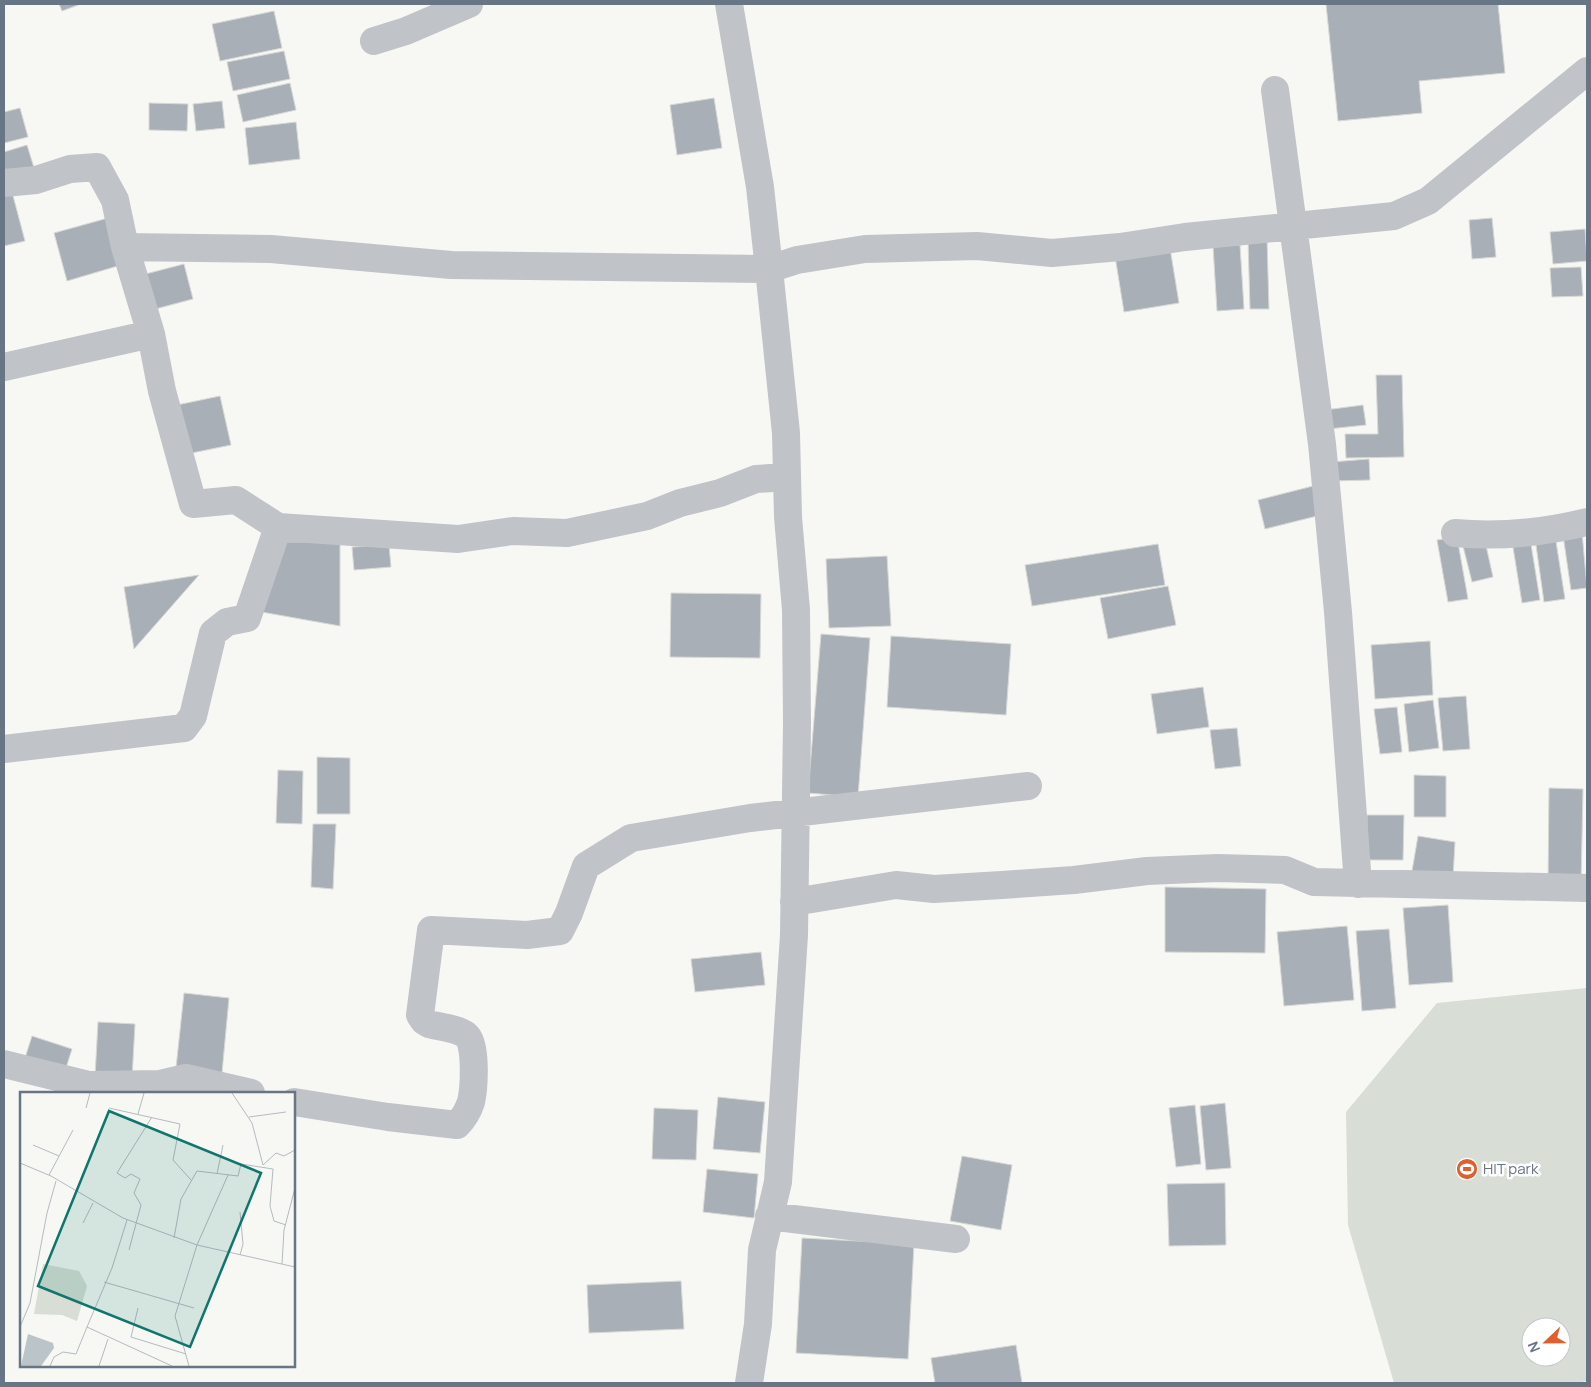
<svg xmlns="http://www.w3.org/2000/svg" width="1591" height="1387" font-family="Manrope,sans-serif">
<rect width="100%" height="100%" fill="#f7f7f4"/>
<path fill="#d8ddd5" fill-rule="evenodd" d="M 1587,988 L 1587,1381 L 1576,1383 L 1394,1383 L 1348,1225 L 1346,1112 L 1437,1003 ZM 1531,1327 L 1561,1327 L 1561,1357 L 1531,1357 Z"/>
<path fill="#a9afb6" stroke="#d8d8d6" d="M 59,4 L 81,4 L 62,11 Z
M 1326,4 L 1498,4 L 1505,73 L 1419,81 L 1422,113 L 1338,121 Z
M 274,11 L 282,48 L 220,61 L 212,24 Z
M 284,51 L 290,79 L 233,91 L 227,62 Z
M 290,83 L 296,110 L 243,122 L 237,95 Z
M 714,98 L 722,148 L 677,155 L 670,105 Z
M 222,101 L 225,128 L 196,131 L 193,104 Z
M 149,103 L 188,104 L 187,131 L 149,130 Z
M 20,108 L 28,137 L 4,143 L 4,112 Z
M 296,122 L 300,159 L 249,165 L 245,128 Z
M 27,145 L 35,171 L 4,181 L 4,152 Z
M 12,192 L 25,241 L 4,246 L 4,194 Z
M 108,218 L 121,265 L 67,281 L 54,233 Z
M 1492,218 L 1496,257 L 1472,259 L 1469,220 Z
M 1585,229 L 1587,261 L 1553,264 L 1550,232 Z
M 1267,238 L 1269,309 L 1250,309 L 1248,239 Z
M 1240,245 L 1244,309 L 1217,311 L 1213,246 Z
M 1170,248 L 1179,303 L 1124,312 L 1115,256 Z
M 184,264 L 193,299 L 144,312 L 134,277 Z
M 1581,267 L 1583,296 L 1552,297 L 1550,268 Z
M 1376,375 L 1402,375 L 1404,457 L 1346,458 L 1345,434 L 1378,434 Z
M 220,396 L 231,445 L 187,454 L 177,405 Z
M 1363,405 L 1366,425 L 1328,429 L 1325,410 Z
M 1369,459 L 1370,480 L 1332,481 L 1331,462 Z
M 1313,486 L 1321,515 L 1265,529 L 1258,500 Z
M 1582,532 L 1587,588 L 1571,590 L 1563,535 Z
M 1555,535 L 1565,599 L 1544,602 L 1535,538 Z
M 1457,537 L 1468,599 L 1448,602 L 1437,540 Z
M 1530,538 L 1540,600 L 1522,603 L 1512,541 Z
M 1485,541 L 1493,577 L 1472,582 L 1463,546 Z
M 275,542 L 340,542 L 340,626 L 256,611 Z
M 1158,544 L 1165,585 L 1032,606 L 1025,565 Z
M 389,545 L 391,567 L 354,570 L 352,547 Z
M 887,556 L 891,626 L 829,628 L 826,559 Z
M 199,575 L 134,649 L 124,587 Z
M 1168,586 L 1176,625 L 1108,639 L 1100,598 Z
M 671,593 L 761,594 L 760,658 L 670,657 Z
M 821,634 L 870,638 L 858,797 L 808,793 Z
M 891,636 L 1011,644 L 1006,715 L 887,707 Z
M 1430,641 L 1433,695 L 1375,699 L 1371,645 Z
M 1203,687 L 1209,727 L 1157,734 L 1151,694 Z
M 1466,696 L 1470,749 L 1443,751 L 1438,698 Z
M 1433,700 L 1439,748 L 1409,752 L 1404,704 Z
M 1397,707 L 1402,752 L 1380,754 L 1374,709 Z
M 1237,728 L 1241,766 L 1215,769 L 1210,730 Z
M 317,757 L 350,758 L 350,814 L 317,814 Z
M 278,770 L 303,771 L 302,824 L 276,823 Z
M 1414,775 L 1446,776 L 1446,817 L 1414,817 Z
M 1549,788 L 1583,789 L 1581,884 L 1548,883 Z
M 1367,815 L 1404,815 L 1403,860 L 1366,860 Z
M 313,824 L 336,824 L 333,889 L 311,887 Z
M 1418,836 L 1455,842 L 1453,878 L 1412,871 Z
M 1165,887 L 1266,889 L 1265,953 L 1165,952 Z
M 1448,905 L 1453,982 L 1409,985 L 1403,908 Z
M 1347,926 L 1354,1000 L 1284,1006 L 1277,932 Z
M 1389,929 L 1396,1008 L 1362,1011 L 1356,931 Z
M 761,952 L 765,985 L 695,992 L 691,959 Z
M 184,993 L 229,998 L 222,1073 L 176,1068 Z
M 98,1022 L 135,1024 L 132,1079 L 95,1077 Z
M 32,1036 L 72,1049 L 64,1074 L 24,1061 Z
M 718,1097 L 765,1102 L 760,1153 L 713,1149 Z
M 1225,1103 L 1231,1168 L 1206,1170 L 1200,1106 Z
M 1195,1105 L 1201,1164 L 1176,1167 L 1169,1108 Z
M 654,1108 L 698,1110 L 696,1160 L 652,1159 Z
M 962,1156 L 1012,1165 L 1001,1230 L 950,1221 Z
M 707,1169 L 758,1174 L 754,1218 L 703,1212 Z
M 1225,1183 L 1226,1245 L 1169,1246 L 1167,1184 Z
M 802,1238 L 914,1244 L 908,1359 L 796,1353 Z
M 681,1281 L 684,1329 L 589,1333 L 587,1285 Z
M 1016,1345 L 1022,1383 L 935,1383 L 931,1358 Z"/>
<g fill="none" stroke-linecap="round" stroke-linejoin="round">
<path stroke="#c0c3c7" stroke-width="28" d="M 374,41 L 406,31 L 469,4
M 1275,90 L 1322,444 L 1338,612 L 1358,884
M 4,183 L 36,180 L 70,169 L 97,167 L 115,200 L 125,247 L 151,334 L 162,391 L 193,504 L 236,500 L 278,527 L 458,539 L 513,531 L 567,533 L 647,516 L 680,503 L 720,493 L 756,479 L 787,477
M 125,247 L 271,249 L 451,265 L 769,269 L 760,187 L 729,4
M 4,367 L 151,334
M 1455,533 C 1498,537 1546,532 1587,522
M 4,749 L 184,728 L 193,716 L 213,633 L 227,622 L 247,618 L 278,527
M 794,902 L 896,885 L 934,889 L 1002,885 L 1074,880 L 1147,871 L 1218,868 L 1285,870 L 1314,882 L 1587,888
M 4,1064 L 89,1085 L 160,1084 L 186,1078 L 251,1093
M 294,1102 L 388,1117 L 457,1125 C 463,1119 468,1111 471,1102 C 474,1089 477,1043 466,1035 C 457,1028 439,1027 429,1024 L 424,1021 L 420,1015 L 431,930 L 527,935 L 560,931 L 569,913 L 586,866 L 631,838 L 750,818 L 1028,786
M 769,1216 L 956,1239
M 749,1383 L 758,1324 L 762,1250 L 778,1182 L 794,935 L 797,723 L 796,610 L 788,517 L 786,433 L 769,269 L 797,260 L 865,249 L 977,246 L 1052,253 L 1120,247 L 1185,237 L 1394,216 L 1428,201 L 1587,71"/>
</g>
<defs>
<g id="stadium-disc" transform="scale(1.125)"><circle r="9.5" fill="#dd602e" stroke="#fff"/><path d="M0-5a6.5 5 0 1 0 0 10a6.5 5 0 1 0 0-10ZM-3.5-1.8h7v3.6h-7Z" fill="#fff"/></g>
</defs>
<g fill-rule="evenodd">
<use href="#stadium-disc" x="1467" y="1169"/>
</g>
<g text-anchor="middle" stroke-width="5" stroke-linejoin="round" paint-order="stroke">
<g font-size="15" fill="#677584" stroke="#fff" text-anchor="start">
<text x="1483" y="1174">HIT park</text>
</g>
</g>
<g transform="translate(20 1092)">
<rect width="275" height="275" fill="#f7f7f4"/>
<path d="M 23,172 L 59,179 L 67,194 L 57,229 L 42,223 L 14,222 Z" fill="#d8ddd5"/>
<path d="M 8,242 L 33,251 L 34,256 L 21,274 L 1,274 Z" fill="#bac4c9"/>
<path fill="none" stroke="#b4bbc0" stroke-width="1" d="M 212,1 L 232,31 L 243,73M 66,16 L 70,1M 89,16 L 160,32 L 153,68 L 171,88M 118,22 L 124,1M 229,25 L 266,20M 13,53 L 39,64M 0,71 L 31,84 L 103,126 L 177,153 L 155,224 L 169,274M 243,73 L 256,61 L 264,64 L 275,58M 197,82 L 203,53M 29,83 L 53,38M 208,83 L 177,153 L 275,175M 220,120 L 223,152 L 220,163M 107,128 L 92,176 L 67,235 L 152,274M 63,131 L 73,111M 154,146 L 161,107 L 177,79 L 218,84 L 221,72 L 253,77 L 250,114 L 254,129 L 266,133M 109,158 L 121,113 L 114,101 L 120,87 L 111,82 L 105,86 L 97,81 L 132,25M 262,172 L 264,138 L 275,96M 84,190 L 174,216M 118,216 L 111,245 L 166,262M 0,235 L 10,211 L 27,121 L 36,89M 30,274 L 34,265 L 43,260 L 56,262 L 67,235M 79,274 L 88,247"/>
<path fill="#0f766e" fill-opacity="0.15" stroke="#0f766e" stroke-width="2.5" d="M 89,19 L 241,81 L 170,255 L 18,194 Z"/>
<rect width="275" height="275" fill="none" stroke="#677584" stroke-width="2.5"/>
</g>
<rect width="1591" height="1387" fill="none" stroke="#677584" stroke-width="10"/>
<g transform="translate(1546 1342) rotate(248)"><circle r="24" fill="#ffffff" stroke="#c2c8ce"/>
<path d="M0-4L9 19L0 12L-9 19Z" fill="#dd602e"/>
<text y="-8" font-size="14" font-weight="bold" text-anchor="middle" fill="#677584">N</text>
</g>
</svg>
